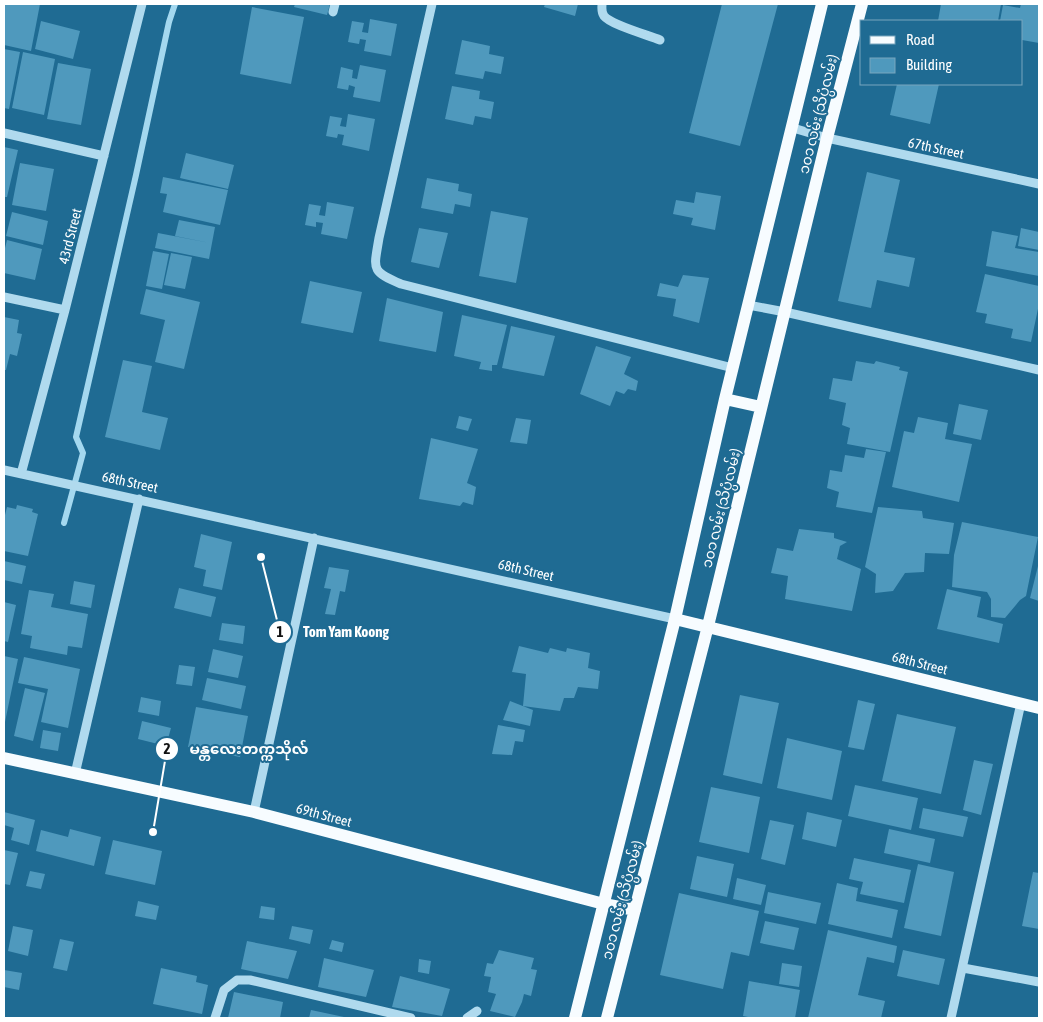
<svg xmlns="http://www.w3.org/2000/svg" width="1043" height="1022" font-family="'Asap Condensed','Noto Sans Myanmar',sans-serif">
<rect width="100%" height="100%" fill="#1f6b93"/>
<g fill="none" stroke-linecap="round" stroke-linejoin="round">
<path stroke="#a4d8ef" stroke-width="6" d="M 64,523 L 83,453 L 76,437 L 136,175 L 169,22 L 175,4"/>
</g>
<path fill="#4f99bd" d="M 4,4 L 40,4 L 31,51 L 4,45 Z
M 295,4 L 330,4 L 327,15 L 294,7 Z
M 545,4 L 578,4 L 575,16 L 544,7 Z
M 722,4 L 778,4 L 740,146 L 689,133 Z
M 941,4 L 1001,4 L 998,21 L 938,21 Z
M 1021,4 L 1039,4 L 1039,43 L 1022,40 L 1022,21 L 1000,21 L 1003,5 L 1020,8 Z
M 252,7 L 304,17 L 291,84 L 240,74 Z
M 370,19 L 397,24 L 391,56 L 364,51 L 366,40 L 360,39 L 359,44 L 348,42 L 352,21 L 364,23 L 362,32 L 368,33 Z
M 41,21 L 80,31 L 73,59 L 35,49 Z
M 462,40 L 490,46 L 489,54 L 504,57 L 501,74 L 485,71 L 483,79 L 455,74 Z
M 4,49 L 20,52 L 9,109 L 4,108 Z
M 23,52 L 55,59 L 44,115 L 12,108 Z
M 58,63 L 91,69 L 81,125 L 47,119 Z
M 360,65 L 386,70 L 380,102 L 353,97 L 355,87 L 349,85 L 348,90 L 337,88 L 341,67 L 353,70 L 352,78 L 357,79 Z
M 897,84 L 939,84 L 930,124 L 890,115 Z
M 452,86 L 480,91 L 479,99 L 494,102 L 491,119 L 475,116 L 473,125 L 445,119 Z
M 348,114 L 375,119 L 369,151 L 342,145 L 344,135 L 338,134 L 337,138 L 326,136 L 330,116 L 342,118 L 340,126 L 346,127 Z
M 4,147 L 18,150 L 7,197 L 4,197 Z
M 186,153 L 234,165 L 228,189 L 180,178 Z
M 20,163 L 54,169 L 46,211 L 12,205 Z
M 867,172 L 900,180 L 884,252 L 915,258 L 909,287 L 877,280 L 871,308 L 838,301 Z
M 163,177 L 228,190 L 220,225 L 163,212 L 167,194 L 160,193 Z
M 427,178 L 459,184 L 458,191 L 472,194 L 470,207 L 455,204 L 453,214 L 421,208 Z
M 696,192 L 721,196 L 715,230 L 691,225 L 693,218 L 673,214 L 676,200 L 694,203 Z
M 327,202 L 354,207 L 347,239 L 321,234 L 323,223 L 316,222 L 316,227 L 305,225 L 309,204 L 321,206 L 319,215 L 325,216 Z
M 491,211 L 528,218 L 516,283 L 479,276 Z
M 12,212 L 48,221 L 43,245 L 6,236 Z
M 179,220 L 215,227 L 209,259 L 155,248 L 158,233 L 210,243 L 175,236 Z
M 419,228 L 448,233 L 439,268 L 411,262 Z
M 1021,228 L 1039,232 L 1039,250 L 1018,246 Z
M 992,231 L 1018,236 L 1015,248 L 1039,252 L 1039,276 L 986,266 Z
M 7,240 L 42,249 L 35,280 L 4,273 L 4,252 Z
M 153,251 L 169,254 L 162,289 L 146,286 Z
M 171,253 L 192,257 L 185,289 L 164,285 Z
M 985,274 L 1039,286 L 1039,304 L 1031,342 L 1011,338 L 1013,329 L 985,323 L 987,314 L 976,312 Z
M 683,275 L 709,278 L 699,323 L 673,316 L 676,299 L 657,296 L 660,283 L 678,287 Z
M 310,281 L 362,292 L 353,333 L 301,323 Z
M 146,289 L 200,302 L 184,369 L 155,362 L 165,320 L 140,314 Z
M 387,298 L 443,312 L 436,352 L 379,341 Z
M 462,315 L 507,325 L 497,365 L 492,365 L 492,371 L 479,369 L 481,362 L 454,356 Z
M 4,317 L 19,320 L 17,333 L 22,334 L 17,356 L 10,354 L 6,370 L 4,370 Z
M 511,326 L 555,336 L 544,376 L 502,368 Z
M 596,346 L 631,357 L 624,374 L 638,381 L 636,391 L 628,389 L 624,394 L 616,391 L 610,406 L 580,394 Z
M 123,360 L 152,366 L 142,412 L 168,418 L 160,450 L 105,437 Z
M 856,361 L 874,364 L 876,361 L 900,367 L 899,370 L 908,372 L 890,452 L 847,444 L 850,428 L 842,425 L 846,403 L 829,399 L 833,378 L 852,381 Z
M 959,404 L 988,410 L 981,440 L 953,434 Z
M 459,416 L 472,419 L 468,431 L 456,428 Z
M 918,417 L 948,423 L 945,439 L 972,444 L 959,502 L 892,487 L 904,431 L 914,433 Z
M 516,418 L 531,420 L 527,444 L 510,442 Z
M 431,438 L 478,449 L 467,483 L 476,487 L 473,505 L 463,502 L 460,506 L 419,499 Z
M 866,449 L 886,452 L 872,513 L 836,507 L 839,492 L 827,488 L 830,470 L 842,472 L 845,455 L 864,458 Z
M 17,505 L 33,509 L 32,512 L 38,514 L 28,556 L 4,551 L 4,519 L 7,507 L 16,509 Z
M 878,507 L 922,511 L 923,518 L 954,523 L 949,554 L 925,553 L 924,572 L 905,573 L 893,591 L 875,593 L 876,574 L 865,567 Z
M 962,522 L 1038,537 L 1026,596 L 1020,600 L 1005,618 L 991,617 L 991,599 L 987,592 L 952,587 L 954,555 Z
M 799,529 L 834,533 L 834,538 L 847,542 L 840,546 L 837,559 L 861,569 L 852,611 L 785,599 L 788,576 L 771,573 L 777,548 L 793,551 Z
M 201,534 L 232,542 L 222,590 L 203,586 L 206,570 L 194,567 Z
M 4,561 L 26,566 L 22,584 L 4,580 Z
M 1039,562 L 1039,601 L 1030,598 Z
M 329,567 L 349,570 L 345,592 L 340,591 L 335,615 L 325,614 L 331,589 L 324,588 Z
M 74,581 L 95,585 L 91,608 L 70,604 Z
M 179,588 L 216,597 L 211,617 L 174,608 Z
M 947,589 L 981,597 L 977,617 L 1003,624 L 999,643 L 937,629 Z
M 29,590 L 54,594 L 51,607 L 88,614 L 82,648 L 68,646 L 67,655 L 30,648 L 32,636 L 21,634 Z
M 4,602 L 16,605 L 8,642 L 4,641 Z
M 222,623 L 245,626 L 243,644 L 219,640 Z
M 519,646 L 548,653 L 550,648 L 566,652 L 567,648 L 590,653 L 588,668 L 600,671 L 598,689 L 578,687 L 574,698 L 564,698 L 560,711 L 523,706 L 526,674 L 512,672 Z
M 213,649 L 243,656 L 238,678 L 208,672 Z
M 4,656 L 18,659 L 5,722 L 4,722 Z
M 24,657 L 80,669 L 68,728 L 41,722 L 48,689 L 18,683 Z
M 179,665 L 195,667 L 192,686 L 176,684 Z
M 207,678 L 246,686 L 241,709 L 202,700 Z
M 25,688 L 45,693 L 33,741 L 14,736 Z
M 740,695 L 779,703 L 762,784 L 723,775 Z
M 141,697 L 161,701 L 159,716 L 138,712 Z
M 858,700 L 875,704 L 864,750 L 848,747 Z
M 510,701 L 533,710 L 530,726 L 503,720 Z
M 196,707 L 248,716 L 240,757 L 188,747 Z
M 897,714 L 956,727 L 941,794 L 882,781 Z
M 142,721 L 171,728 L 166,746 L 138,739 Z
M 498,725 L 525,730 L 523,742 L 515,741 L 512,755 L 492,754 Z
M 43,730 L 61,733 L 58,751 L 40,748 Z
M 787,738 L 842,751 L 832,800 L 777,788 Z
M 974,760 L 993,764 L 981,815 L 963,810 Z
M 855,785 L 918,798 L 911,830 L 848,816 Z
M 711,787 L 760,797 L 749,853 L 699,842 Z
M 923,808 L 968,817 L 963,837 L 919,828 Z
M 4,812 L 35,820 L 29,845 L 11,840 L 14,828 L 4,825 Z
M 807,812 L 842,820 L 836,847 L 802,839 Z
M 770,820 L 794,825 L 785,865 L 761,859 Z
M 70,829 L 101,837 L 94,866 L 36,851 L 41,830 L 68,837 Z
M 889,829 L 935,839 L 930,863 L 884,853 Z
M 113,840 L 162,851 L 155,885 L 105,874 Z
M 4,850 L 18,853 L 10,885 L 4,884 Z
M 697,856 L 734,864 L 727,897 L 690,889 Z
M 854,858 L 911,870 L 904,903 L 860,894 L 863,882 L 849,879 Z
M 918,864 L 954,872 L 941,936 L 904,928 Z
M 30,871 L 45,874 L 41,889 L 26,886 Z
M 1033,872 L 1039,873 L 1039,929 L 1022,926 Z
M 737,878 L 766,885 L 761,905 L 733,899 Z
M 837,883 L 858,888 L 856,901 L 898,910 L 892,938 L 828,924 Z
M 768,892 L 821,903 L 816,924 L 764,913 Z
M 679,893 L 759,911 L 749,956 L 731,952 L 723,989 L 660,975 Z
M 138,901 L 159,906 L 156,920 L 135,916 Z
M 261,906 L 275,908 L 274,920 L 259,918 Z
M 765,921 L 799,928 L 794,950 L 760,943 Z
M 13,926 L 33,930 L 28,956 L 8,951 Z
M 292,926 L 313,930 L 310,944 L 289,939 Z
M 828,930 L 897,946 L 894,963 L 867,957 L 858,995 L 885,1001 L 881,1018 L 808,1018 Z
M 60,939 L 74,942 L 67,971 L 53,968 Z
M 332,940 L 344,943 L 342,952 L 329,949 Z
M 247,941 L 297,951 L 288,979 L 241,969 Z
M 499,950 L 534,958 L 531,969 L 537,970 L 531,996 L 524,994 L 522,1002 L 515,1017 L 490,1011 L 496,994 L 488,992 L 491,977 L 484,976 L 487,963 L 493,964 Z
M 903,950 L 945,959 L 939,985 L 897,976 Z
M 324,958 L 374,970 L 366,997 L 318,987 Z
M 419,959 L 431,961 L 429,974 L 418,972 Z
M 782,963 L 802,966 L 799,987 L 779,984 Z
M 161,968 L 197,976 L 196,982 L 208,985 L 202,1014 L 153,1004 Z
M 4,970 L 22,973 L 19,990 L 4,987 Z
M 400,976 L 450,989 L 442,1016 L 392,1007 Z
M 749,981 L 800,990 L 795,1018 L 753,1018 L 743,1016 Z
M 234,992 L 283,1002 L 280,1018 L 228,1018 Z
M 311,1010 L 344,1017 L 344,1018 L 309,1018 Z"/>
<g fill="none" stroke-linecap="round" stroke-linejoin="round">
<path stroke="#b0daee" stroke-width="9" d="M 432,4 L 379,238 C 374,269 370,271 401,284 L 733,368
M 602,4 C 602,8 601,12 604,16 C 611,25 648,35 660,40
M 333,12 L 335,4
M 793,128 L 827,138 L 1039,184
M 4,133 L 104,156
M 4,297 L 65,310
M 748,305 L 785,312 L 1039,370
M 4,470 L 675,619
M 21,474 L 65,310 L 142,4
M 75,774 L 139,499
M 254,812 L 314,538
M 963,968 L 1039,982
M 215,1018 L 224,990 L 237,980 L 250,980 L 411,1018
M 467,1018 L 477,1011
M 951,1018 L 1021,703"/>
<path stroke="#f7fcff" stroke-width="12" d="M 725,399 L 761,407
M 675,619 L 1039,708
M 4,758 L 254,812 L 604,904 L 635,910
M 575,1018 L 675,619 L 725,399 L 822,4
M 607,1018 L 708,626 L 827,138 L 862,4"/>
</g>
<g text-anchor="middle" stroke-width="4" stroke-linejoin="round" paint-order="stroke">
<g font-size="14" fill="#fff" stroke="#1f6b93">
<text transform="translate(818 114) rotate(-76)" y="5">၁၀၁ လမ်း (သိပ္ပံလမ်း)</text>
<text transform="translate(936 148) rotate(12)" y="5">67th Street</text>
<text transform="translate(70 236) rotate(-76)" y="5">43rd Street</text>
<text transform="translate(130 482) rotate(12)" y="5">68th Street</text>
<text transform="translate(721 508) rotate(-76)" y="5">၁၀၁ လမ်း (သိပ္ပံလမ်း)</text>
<text transform="translate(526 570) rotate(13)" y="5">68th Street</text>
<text transform="translate(920 663) rotate(14)" y="5">68th Street</text>
<text transform="translate(324 815) rotate(15)" y="5">69th Street</text>
<text transform="translate(622 900) rotate(-75)" y="5">၁၀၁ လမ်း (သိပ္ပံလမ်း)</text>
</g>
</g>
<path fill="none" stroke="#fff" stroke-width="2" d="M261 557L280 632M153 832L167 749"/>
<g fill="#fff" stroke="#1f6b93" stroke-width="2">
<circle cx="261" cy="557" r="5"/>
<circle cx="153" cy="832" r="5"/>
<circle cx="280" cy="632" r="12"/>
<circle cx="167" cy="749" r="12"/>
</g>
<g font-size="15" text-anchor="middle" font-weight="bold" fill="#111">
<text x="280" y="637">1</text>
<text x="167" y="754">2</text>
</g>
<g font-size="15" text-anchor="middle" font-weight="bold" fill="#fff" stroke="#1f6b93" stroke-width="4" stroke-linejoin="round" paint-order="stroke">
<text x="346" y="637">Tom Yam Koong</text>
<text x="249" y="754">မန္တလေးတက္ကသိုလ်</text>
</g>
<rect width="1043" height="1022" fill="none" stroke="#ffffff" stroke-width="10"/>
<rect x="860" y="20" width="162" height="65" fill="#1f6b93" stroke="#79a6be"/>
<rect x="870" y="36" width="25" height="8" fill="#f7fcff" stroke="#79a6be"/>
<text x="906" y="45" font-size="15" fill="#ffffff">Road</text>
<rect x="870" y="58" width="25" height="15" fill="#4f99bd" stroke="#79a6be"/>
<text x="906" y="70" font-size="15" fill="#ffffff">Building</text>
</svg>
